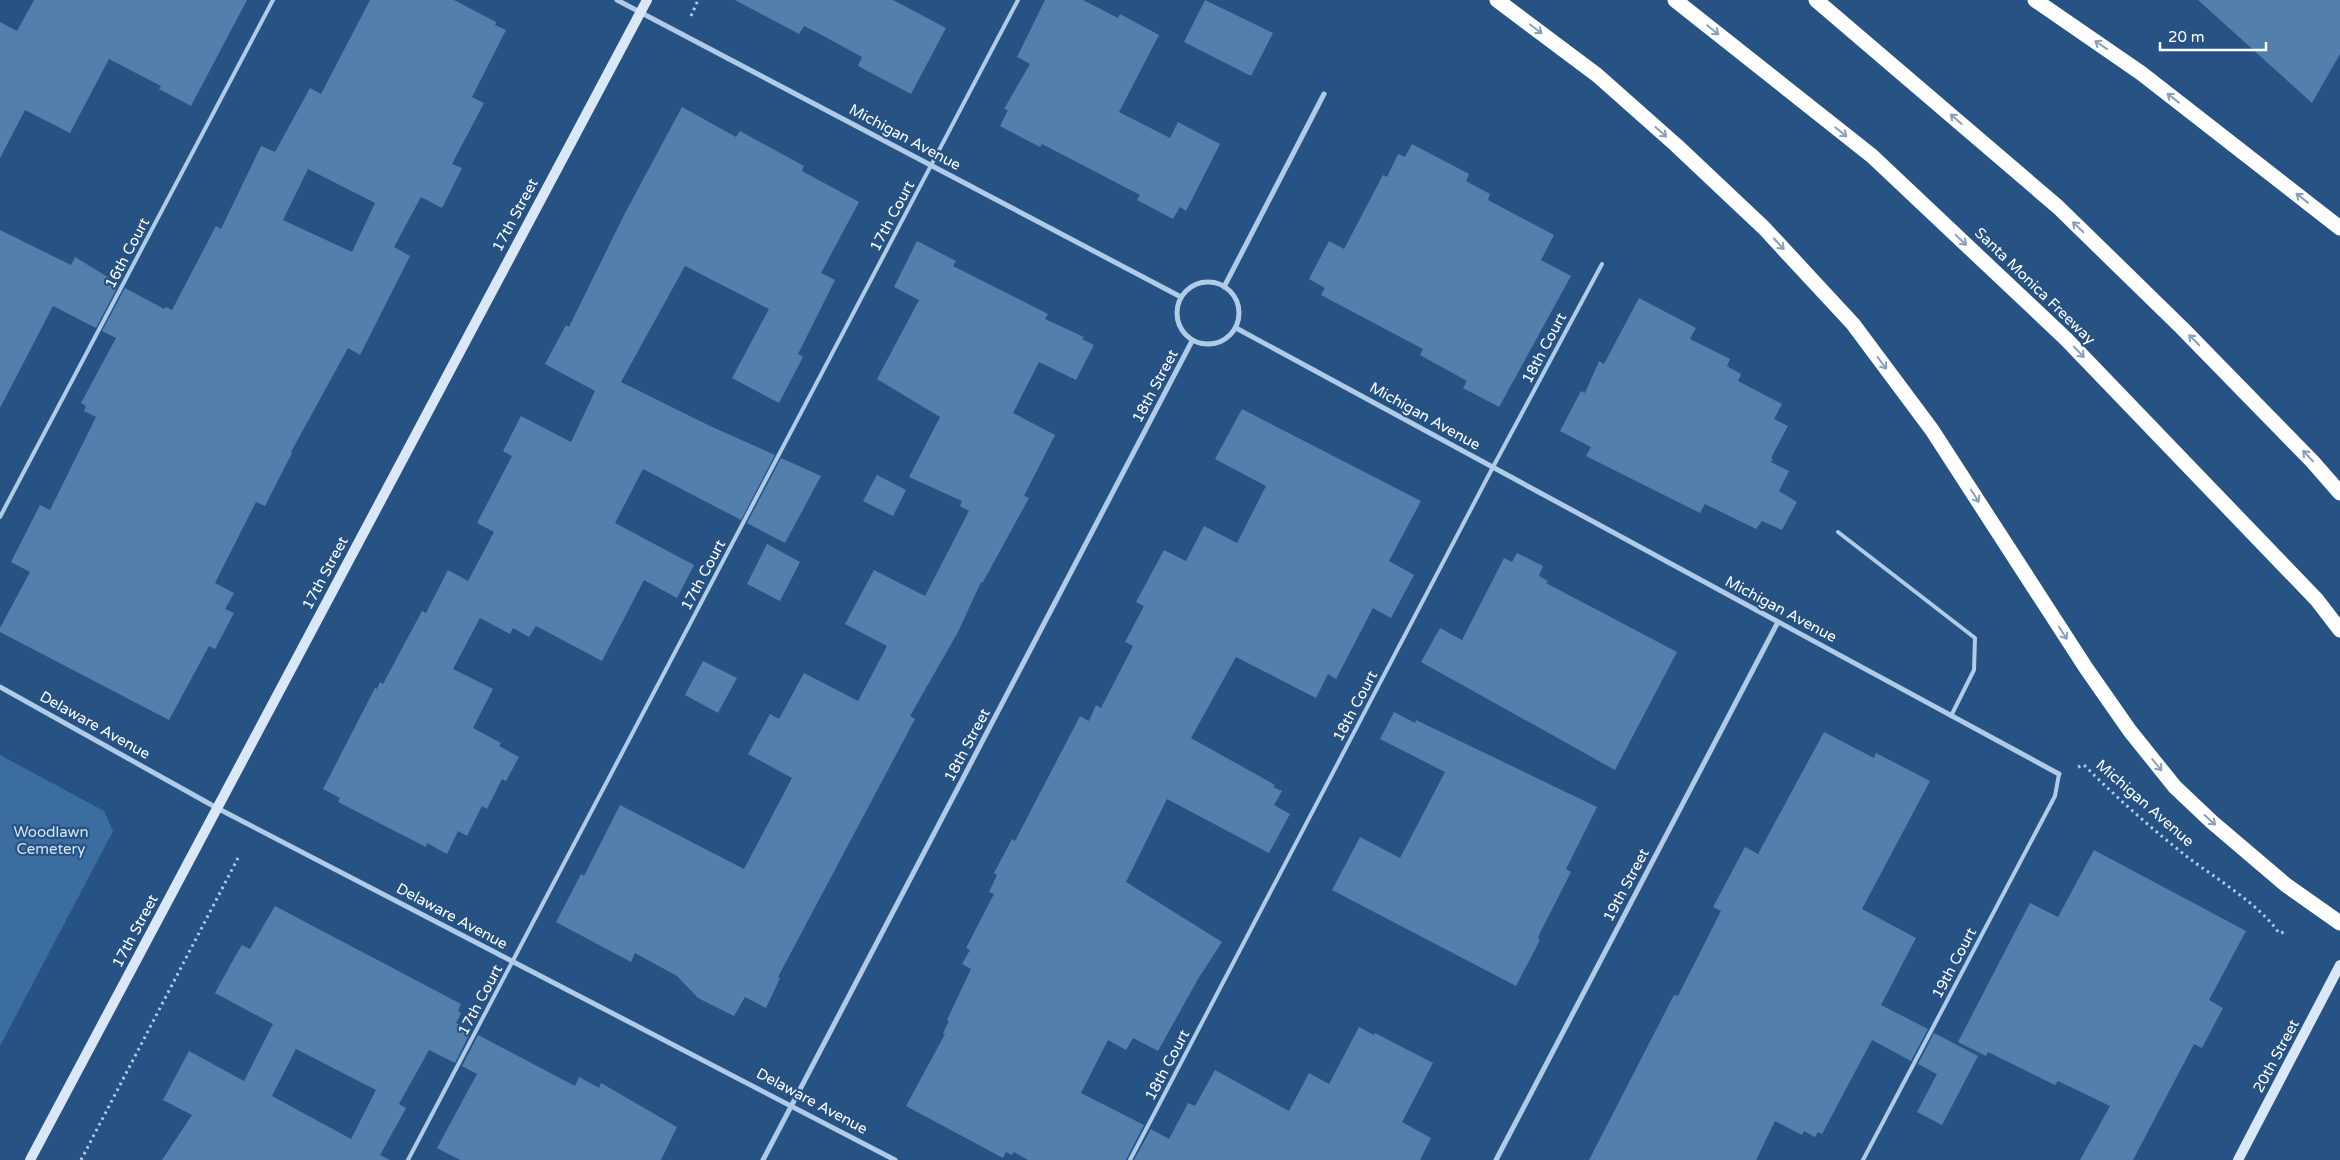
<svg xmlns="http://www.w3.org/2000/svg" width="2340" height="1160" font-family="'Varela Round',sans-serif">
<rect width="100%" height="100%" fill="#265383"/>
<path fill="#3b6da0" d="M 0,755 L 104,811 L 113,831 L 0,1046 Z"/>
<path fill="#537fad" fill-rule="evenodd" d="M 34,0 L 247,0 L 191,106 L 159,89 L 161,86 L 109,59 L 70,133 L 25,110 L 0,158 L 0,22 L 17,31 Z
M 370,0 L 454,0 L 496,22 L 495,25 L 506,30 L 472,97 L 484,103 L 452,164 L 462,168 L 442,208 L 421,197 L 394,247 L 410,256 L 360,355 L 348,348 L 291,452 L 292,453 L 265,506 L 256,502 L 215,583 L 234,593 L 225,609 L 234,613 L 215,649 L 209,646 L 169,720 L 0,632 L 0,628 L 30,572 L 11,562 L 40,505 L 50,510 L 96,417 L 84,411 L 86,406 L 81,403 L 116,338 L 102,331 L 125,288 L 164,309 L 166,307 L 172,310 L 216,226 L 221,229 L 261,146 L 275,152 L 310,88 L 321,94 ZM 308,169 L 375,203 L 352,252 L 283,220 Z
M 735,0 L 893,0 L 946,28 L 911,94 L 858,66 L 862,57 L 816,32 L 804,26 L 799,34 Z
M 1045,0 L 1083,0 L 1118,18 L 1120,14 L 1159,35 L 1119,112 L 1170,138 L 1178,122 L 1220,144 L 1186,211 L 1180,207 L 1173,219 L 1137,200 L 1140,195 L 1042,144 L 1040,147 L 1000,126 L 1008,110 L 1004,109 L 1030,64 L 1017,57 Z
M 1205,0 L 1273,33 L 1251,76 L 1184,42 Z
M 2198,0 L 2340,0 L 2340,54 L 2312,103 Z
M 682,107 L 736,137 L 740,131 L 804,166 L 802,171 L 859,202 L 821,273 L 835,280 L 798,354 L 803,357 L 779,403 L 732,378 L 769,309 L 685,266 L 621,382 L 710,426 L 775,455 L 741,520 L 643,469 L 615,523 L 694,565 L 677,598 L 644,580 L 602,661 L 536,626 L 529,637 L 513,628 L 510,634 L 480,618 L 453,669 L 493,689 L 473,728 L 501,743 L 499,746 L 519,757 L 506,781 L 502,779 L 487,809 L 482,806 L 467,836 L 458,831 L 447,854 L 427,843 L 426,847 L 338,802 L 340,798 L 323,789 L 375,688 L 377,689 L 380,682 L 383,684 L 422,611 L 426,613 L 448,570 L 468,581 L 494,532 L 477,523 L 512,456 L 503,451 L 521,416 L 571,442 L 595,391 L 545,364 L 566,325 L 569,327 L 624,215 Z
M 1412,144 L 1469,174 L 1466,181 L 1490,194 L 1488,200 L 1554,235 L 1541,260 L 1571,276 L 1499,407 L 1463,388 L 1467,381 L 1420,355 L 1423,349 L 1321,295 L 1325,288 L 1309,279 L 1329,241 L 1344,249 L 1383,175 L 1387,177 L 1398,154 L 1405,157 Z
M 0,230 L 71,265 L 75,257 L 119,284 L 96,328 L 53,306 L 0,408 Z
M 917,241 L 956,261 L 953,266 L 1048,314 L 1045,319 L 1084,337 L 1082,339 L 1094,345 L 1076,380 L 1039,362 L 1013,413 L 1055,435 L 1024,496 L 1029,498 L 983,582 L 981,582 L 958,632 L 910,716 L 915,719 L 778,977 L 780,978 L 766,1008 L 745,997 L 734,1016 L 698,998 L 677,976 L 635,953 L 631,962 L 556,922 L 581,874 L 584,876 L 620,805 L 744,869 L 792,778 L 748,754 L 770,714 L 779,719 L 804,673 L 858,701 L 887,646 L 845,624 L 874,570 L 925,596 L 969,511 L 960,506 L 962,501 L 909,477 L 940,417 L 877,379 L 919,300 L 894,287 Z
M 1639,298 L 1696,328 L 1690,339 L 1730,359 L 1727,366 L 1741,374 L 1738,381 L 1782,404 L 1774,419 L 1788,426 L 1771,458 L 1773,459 L 1771,462 L 1789,471 L 1779,491 L 1797,502 L 1782,530 L 1762,521 L 1756,529 L 1705,504 L 1700,513 L 1586,456 L 1591,447 L 1560,431 L 1581,391 L 1585,393 L 1599,361 L 1604,364 Z
M 1242,409 L 1421,501 L 1389,561 L 1414,575 L 1391,618 L 1373,608 L 1336,679 L 1328,674 L 1316,698 L 1236,657 L 1191,738 L 1275,785 L 1273,787 L 1282,791 L 1274,805 L 1290,814 L 1269,853 L 1167,799 L 1126,882 L 1222,942 L 1198,979 L 1158,1051 L 1133,1038 L 1126,1050 L 1108,1040 L 1081,1093 L 1144,1125 L 1126,1160 L 1028,1160 L 1014,1152 L 1012,1155 L 1006,1152 L 1003,1158 L 906,1106 L 945,1034 L 943,1033 L 949,1021 L 947,1020 L 971,969 L 962,964 L 970,950 L 966,948 L 994,894 L 989,892 L 997,875 L 994,873 L 1012,839 L 1015,841 L 1080,716 L 1089,721 L 1096,705 L 1101,708 L 1133,646 L 1125,642 L 1144,606 L 1136,602 L 1164,550 L 1186,561 L 1204,526 L 1237,543 L 1266,486 L 1215,459 Z
M 781,458 L 821,476 L 785,543 L 747,523 Z
M 877,475 L 906,490 L 893,516 L 863,501 Z
M 767,544 L 800,562 L 780,601 L 747,584 Z
M 1517,553 L 1543,566 L 1539,576 L 1548,581 L 1546,583 L 1677,652 L 1615,770 L 1421,662 L 1440,628 L 1462,640 L 1504,558 L 1512,562 Z
M 703,661 L 737,678 L 718,713 L 685,695 Z
M 1394,712 L 1415,723 L 1416,720 L 1597,807 L 1566,869 L 1571,872 L 1541,931 L 1538,938 L 1540,940 L 1516,986 L 1332,890 L 1360,837 L 1400,858 L 1445,772 L 1380,739 Z
M 1824,732 L 1874,758 L 1876,753 L 1930,781 L 1862,909 L 1916,938 L 1881,1005 L 1928,1029 L 1911,1061 L 1872,1040 L 1822,1134 L 1818,1132 L 1815,1137 L 1804,1131 L 1802,1135 L 1775,1121 L 1756,1160 L 1589,1160 L 1674,995 L 1678,996 L 1721,911 L 1713,907 L 1745,847 L 1758,854 Z
M 2094,850 L 2246,931 L 2209,1000 L 2223,1008 L 2202,1048 L 2194,1044 L 2133,1160 L 2080,1160 L 2110,1106 L 2058,1081 L 2055,1085 L 1988,1052 L 1986,1056 L 1958,1042 L 2030,903 L 2058,917 Z
M 275,906 L 461,1004 L 458,1011 L 461,1013 L 456,1023 L 471,1031 L 455,1063 L 429,1050 L 399,1104 L 406,1108 L 380,1155 L 390,1160 L 162,1160 L 192,1115 L 163,1100 L 189,1051 L 244,1081 L 273,1024 L 215,993 L 237,953 L 242,945 L 250,949 ZM 296,1049 L 376,1090 L 351,1139 L 272,1096 Z
M 1359,1027 L 1374,1035 L 1375,1033 L 1433,1063 L 1402,1122 L 1431,1138 L 1420,1160 L 1134,1160 L 1151,1129 L 1169,1139 L 1188,1103 L 1195,1106 L 1215,1070 L 1289,1111 L 1309,1073 L 1329,1084 Z
M 1934,1033 L 1978,1056 L 1942,1125 L 1917,1112 L 1937,1074 L 1918,1064 Z
M 478,1035 L 575,1086 L 579,1077 L 599,1088 L 601,1083 L 677,1127 L 661,1160 L 460,1160 L 437,1148 L 477,1074 L 462,1066 Z"/>
<g fill="none" stroke-linecap="round" stroke-linejoin="round">
<path stroke="#b0cbe7" stroke-width="3" stroke-dasharray="2.5 4" stroke-linecap="butt" d="M 691,16 L 698,0
M 2078,767 L 2084,765 C 2118,799 2153,830 2190,859 C 2217,879 2261,906 2279,933 L 2285,932
M 81,1160 L 238,858"/>
<path stroke="#b0cbe7" stroke-width="4" d="M 0,517 L 273,0
M 1838,532 L 1975,638 L 1974,670 L 1951,716
M 408,1160 L 1018,0
M 1130,1160 L 1493,467 L 1602,264
M 1863,1160 L 2055,796 L 2059,774"/>
<path stroke="#b0cbe7" stroke-width="5" d="M 617,0 L 1181,297
M1177 313a31 31 0 1 1 62 0a31 31 0 1 1-62 0Z
M 1224,287 L 1324,94
M 1236,328 L 2059,774
M 0,687 L 217,808 L 895,1160
M 763,1160 L 1192,341
M 1496,1160 L 1778,622"/>
<path stroke="#d9e7f6" stroke-width="10" d="M 30,1160 L 647,0
M 2238,1160 L 2340,965"/>
<path stroke="#fff" stroke-width="15" d="M 1497,0 L 1597,75 L 1676,145 L 1764,228 L 1853,324 L 1932,430 L 2086,668 L 2130,731 L 2175,787 L 2212,822 L 2286,885 L 2340,923
M 1675,0 L 1872,156 L 2066,339 L 2317,600 L 2340,630
M 1816,0 L 2058,207 L 2182,328 L 2312,461 L 2340,493
M 2035,0 L 2141,73 L 2340,228"/>
</g>
<defs><path id="oneway-shaft" d="M-6 0H5M1.5-3L5.5 0L1.5 3" fill="none" stroke-width="1.6" stroke-linecap="round" stroke-linejoin="round" transform="scale(1.25)"/></defs>
<g stroke="#88a0bb">
<use href="#oneway-shaft" transform="translate(1536 29) rotate(37)"/>
<use href="#oneway-shaft" transform="translate(1713 30) rotate(39)"/>
<use href="#oneway-shaft" transform="translate(2101 45) rotate(-146)"/>
<use href="#oneway-shaft" transform="translate(2173 98) rotate(-142)"/>
<use href="#oneway-shaft" transform="translate(1956 119) rotate(-139)"/>
<use href="#oneway-shaft" transform="translate(1661 132) rotate(41)"/>
<use href="#oneway-shaft" transform="translate(1841 132) rotate(39)"/>
<use href="#oneway-shaft" transform="translate(2302 198) rotate(-142)"/>
<use href="#oneway-shaft" transform="translate(2078 227) rotate(-136)"/>
<use href="#oneway-shaft" transform="translate(1961 240) rotate(43)"/>
<use href="#oneway-shaft" transform="translate(1779 244) rotate(47)"/>
<use href="#oneway-shaft" transform="translate(2194 340) rotate(-135)"/>
<use href="#oneway-shaft" transform="translate(2079 352) rotate(46)"/>
<use href="#oneway-shaft" transform="translate(1882 363) rotate(53)"/>
<use href="#oneway-shaft" transform="translate(2308 456) rotate(-134)"/>
<use href="#oneway-shaft" transform="translate(1975 496) rotate(57)"/>
<use href="#oneway-shaft" transform="translate(2063 633) rotate(57)"/>
<use href="#oneway-shaft" transform="translate(2157 765) rotate(51)"/>
<use href="#oneway-shaft" transform="translate(2210 820) rotate(42)"/>
</g>
<g text-anchor="middle" stroke-width="4.5" stroke-linejoin="round" paint-order="stroke">
<g font-size="15" fill="#fff" stroke="#265383">
<text transform="translate(905 137) rotate(28)" y="5">Michigan Avenue</text>
<text transform="translate(515 215) rotate(-62)" y="5">17th Street</text>
<text transform="translate(892 216) rotate(-62)" y="5">17th Court</text>
<text transform="translate(127 253) rotate(-62)" y="5">16th Court</text>
<text transform="translate(2035 286) rotate(44)" y="5">Santa Monica Freeway</text>
<text transform="translate(1544 348) rotate(-62)" y="5">18th Court</text>
<text transform="translate(1155 386) rotate(-62)" y="5">18th Street</text>
<text transform="translate(1425 416) rotate(29)" y="5">Michigan Avenue</text>
<text transform="translate(325 573) rotate(-62)" y="5">17th Street</text>
<text transform="translate(703 575) rotate(-62)" y="5">17th Court</text>
<text transform="translate(1781 609) rotate(28)" y="5">Michigan Avenue</text>
<text transform="translate(1355 706) rotate(-62)" y="5">18th Court</text>
<text transform="translate(95 725) rotate(29)" y="5">Delaware Avenue</text>
<text transform="translate(967 745) rotate(-62)" y="5">18th Street</text>
<text transform="translate(2145 803) rotate(41)" y="5">Michigan Avenue</text>
<text transform="translate(1626 885) rotate(-62)" y="5">19th Street</text>
<text transform="translate(452 916) rotate(28)" y="5">Delaware Avenue</text>
<text transform="translate(135 931) rotate(-62)" y="5">17th Street</text>
<text transform="translate(1954 963) rotate(-62)" y="5">19th Court</text>
<text transform="translate(480 1000) rotate(-62)" y="5">17th Court</text>
<text transform="translate(2276 1056) rotate(-62)" y="5">20th Street</text>
<text transform="translate(1167 1065) rotate(-62)" y="5">18th Court</text>
<text transform="translate(812 1101) rotate(28)" y="5">Delaware Avenue</text>
</g>
<g font-size="15" fill="#d3e4f6" stroke="#265383">
<text x="51" y="837">Woodlawn<tspan x="51" dy="17">Cemetery</tspan></text>
</g>
</g>
<path d="M2160 42v8h106v-8" fill="none" stroke="#ffffff" stroke-width="2.5"/>
<text x="2168" y="42" font-size="15" fill="#ffffff" stroke="#265383" stroke-width="4" paint-order="stroke">20 m</text>
</svg>
